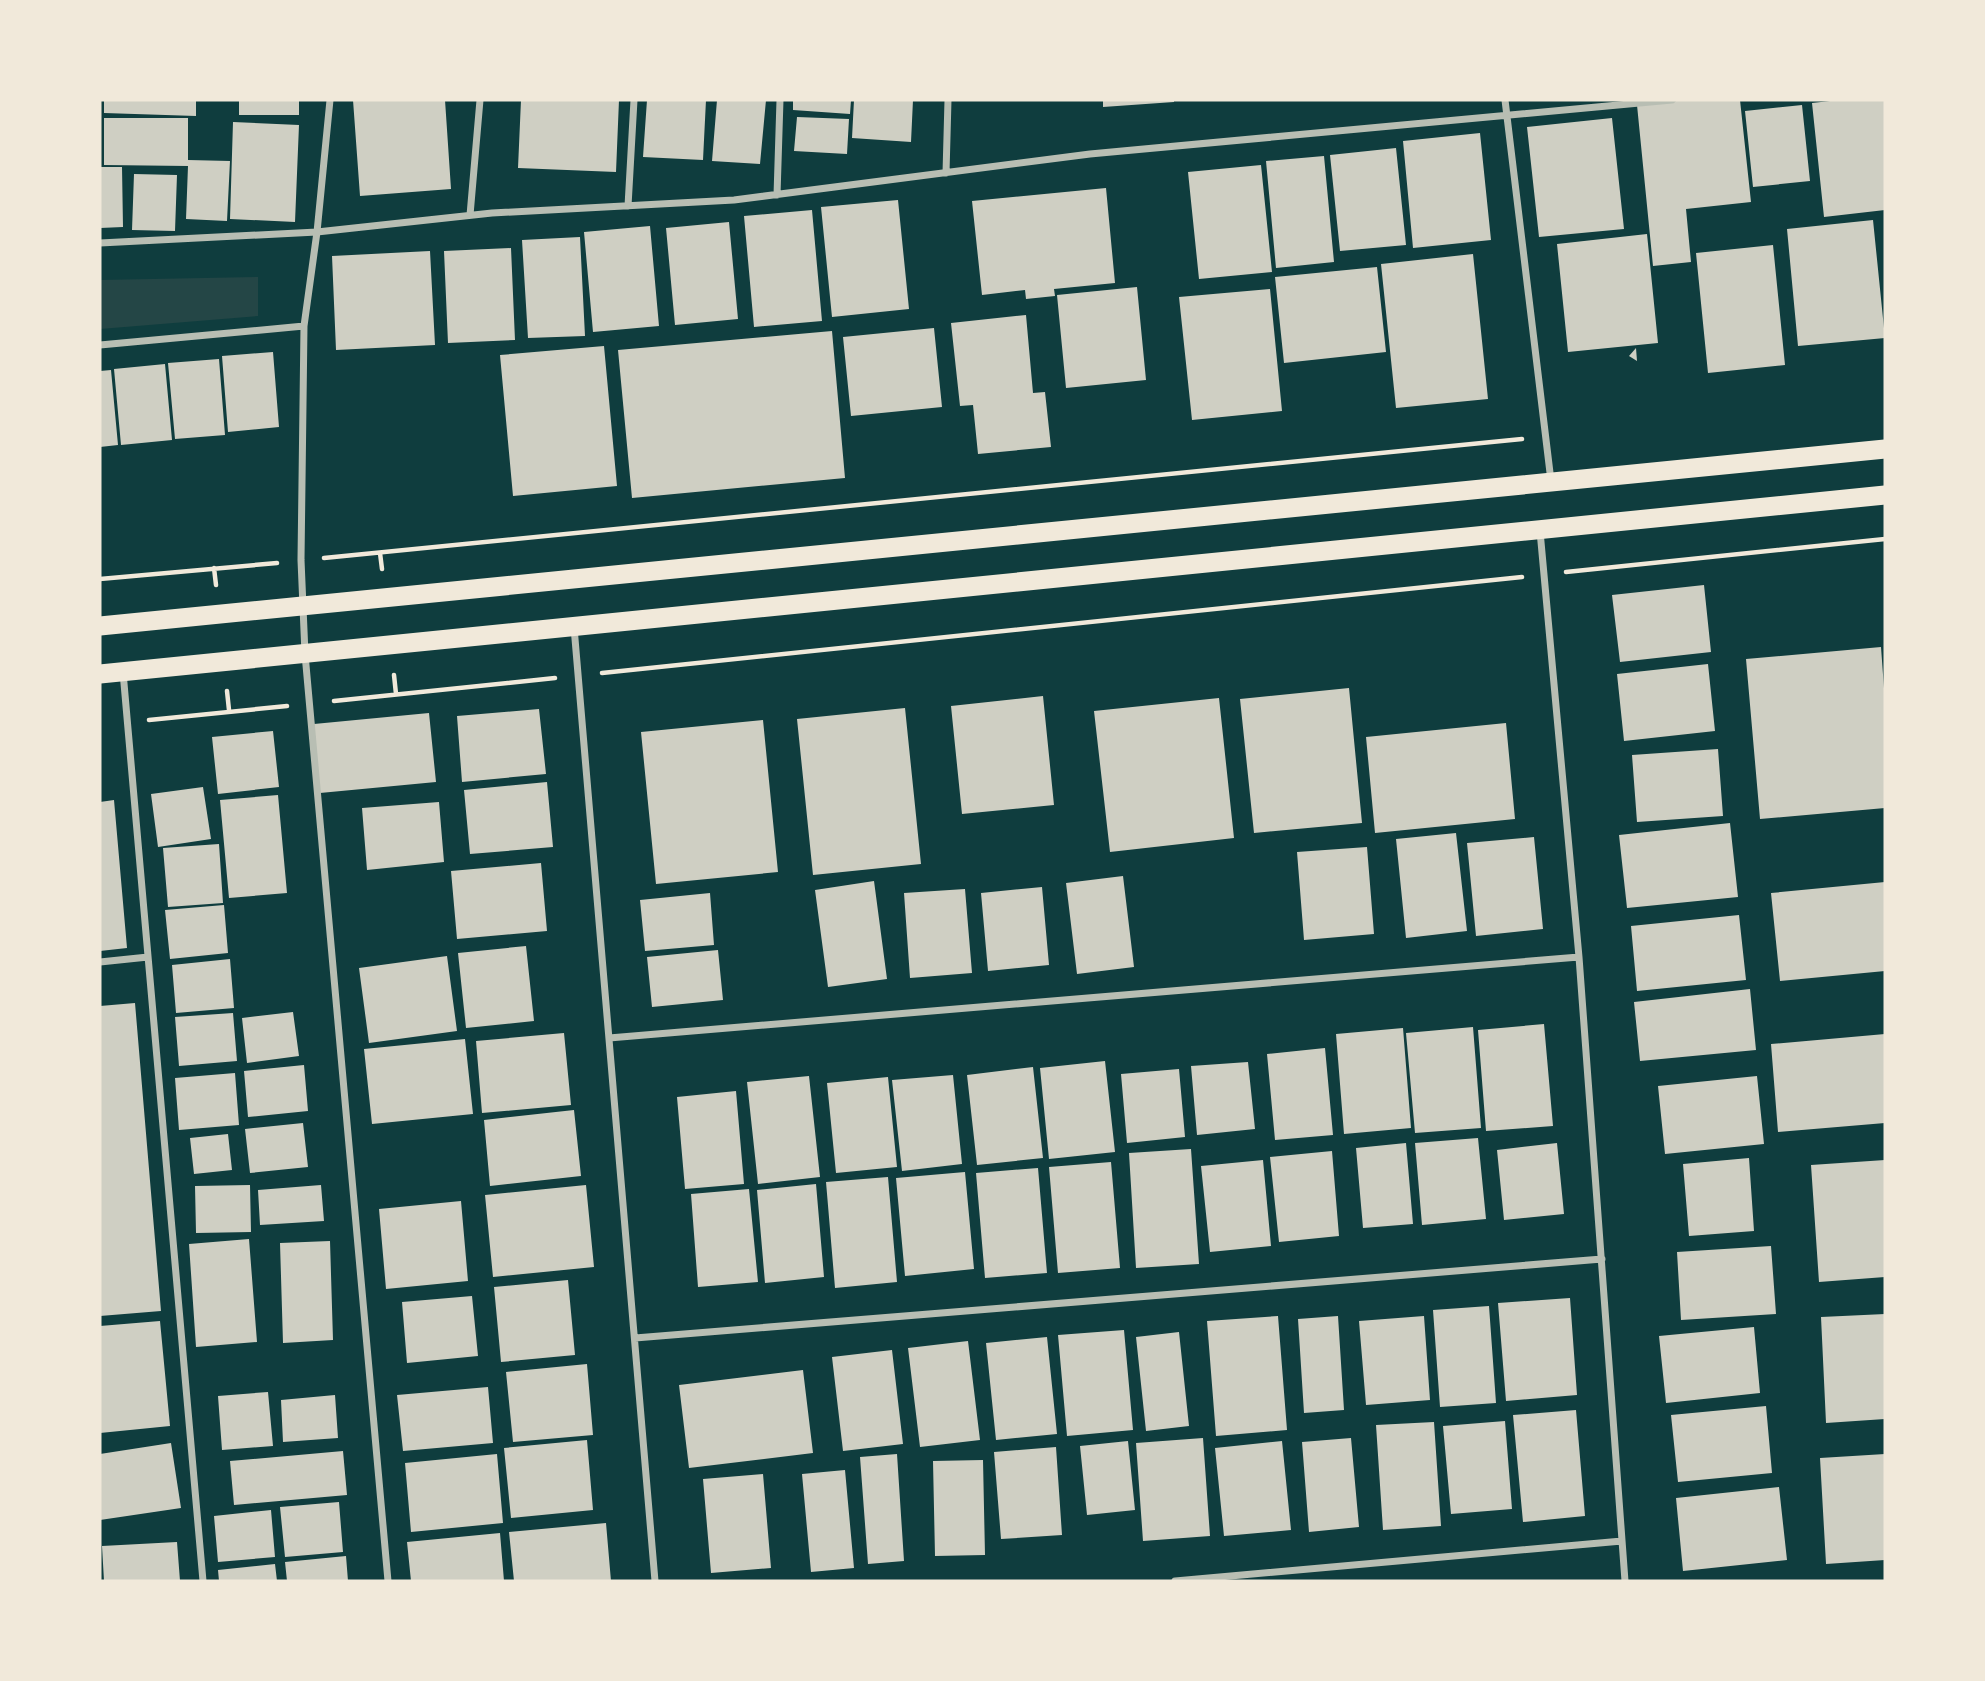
<svg xmlns="http://www.w3.org/2000/svg" width="1985" height="1681" viewBox="0 0 1985 1681" font-family="'Noto Serif',serif">
	<rect width="100%" height="100%" fill="#0f3d3e"/>
	<!-- green -->
	<path fill="#244646" d="M258,277V316L100,329V280Z"/>
	<!-- building -->
	<path fill="#cfcfc3" d="M104,100H196V116L104,113Z
		M239,100H299V115H239Z
		M353,100H445L451,189L360,196Z
		M521,100H619L616,172L518,168Z
		M647,100H706L703,160L643,157Z
		M717,100H766L760,164L712,161Z
		M793,100H851L850,114L793,110Z
		M854,100H913L911,142L852,138Z
		M1103,100H1174V102L1103,107Z
		M1686,100H1740L1751,202L1686,209L1691,262L1653,266L1637,105Z
		M1839,100H1885V210L1824,217L1812,103Z
		M1802,105L1810,181L1753,187L1745,111Z
		M797,117L849,119L847,154L794,151Z
		M104,118H188V160L230,161L227,221L186,219L188,166L104,165Z
		M1612,118L1624,229L1539,237L1527,127Z
		M233,122L299,125L295,222L230,219Z
		M1480,133L1491,240L1413,248L1403,141Z
		M1396,148L1406,245L1340,251L1330,155Z
		M1324,156L1334,262L1276,268L1266,161Z
		M1261,165L1272,272L1199,279L1188,172Z
		M100,167H122L123,227L100,228Z
		M134,174L177,175L175,231L132,230Z
		M1106,188L1115,283L1054,289L1055,296L1026,299L1025,290L982,295L972,201Z
		M898,200L909,309L832,317L821,207Z
		M812,210L822,321L754,327L744,216Z
		M1873,220L1885,338L1798,346L1787,229Z
		M729,222L738,319L675,325L666,228Z
		M650,226L659,326L593,332L584,232Z
		M1647,234L1658,343L1568,352L1557,244Z
		M580,237L585,336L528,338L522,240Z
		M1773,245L1785,365L1708,373L1696,253Z
		M511,248L515,340L448,343L444,251Z
		M430,251L435,345L336,350L332,256Z
		M1473,254L1488,399L1396,408L1381,264Z
		M1377,267L1386,352L1284,363L1275,277Z
		M1137,287L1146,380L1066,388L1057,295Z
		M1270,289L1282,411L1192,420L1179,297Z
		M1026,315L1033,393L1045,392L1051,447L978,454L973,405L960,406L951,323Z
		M934,328L942,407L851,416L843,337Z
		M832,331L845,478L632,498L618,350Z
		M604,346L617,486L513,496L500,355Z
		M1636,348L1637,361L1629,356Z
		M273,352L279,427L228,432L222,356Z
		M219,359L225,435L175,439L168,363Z
		M165,364L172,440L121,445L114,369Z
		M111,370L118,445L100,447V371Z
		M1704,585L1711,652L1620,662L1612,595Z
		M1881,647L1885,702V808L1760,819L1746,659Z
		M1708,664L1715,731L1624,741L1617,674Z
		M1349,688L1362,823L1254,833L1240,699Z
		M1043,696L1054,805L962,814L951,706Z
		M1219,698L1234,838L1110,852L1094,711Z
		M905,708L921,864L813,875L797,719Z
		M539,709L546,774L462,782L457,716Z
		M429,713L436,782L320,793L314,724Z
		M763,720L778,872L656,884L641,732Z
		M1506,723L1515,819L1375,833L1366,737Z
		M273,731L279,787L218,794L212,737Z
		M1718,749L1723,816L1637,822L1632,755Z
		M547,782L553,847L470,854L464,790Z
		M203,787L211,839L158,847L151,794Z
		M278,795L287,893L229,898L220,800Z
		M114,800L127,948L100,951V802Z
		M439,802L444,862L367,870L362,808Z
		M1730,823L1738,897L1627,908L1619,835Z
		M1456,833L1467,931L1406,938L1396,839Z
		M1534,837L1543,929L1476,936L1467,843Z
		M219,844L223,903L168,907L163,848Z
		M1367,847L1374,934L1304,940L1297,852Z
		M541,863L547,931L457,939L451,871Z
		M1123,876L1134,967L1077,974L1066,883Z
		M874,881L887,979L828,987L815,890Z
		M1885,882V971L1780,981L1771,893Z
		M1042,887L1049,965L988,971L981,893Z
		M965,889L972,973L910,978L904,893Z
		M710,893L714,945L645,951L640,900Z
		M224,905L228,953L170,959L165,910Z
		M1739,915L1746,980L1637,991L1631,926Z
		M526,946L534,1021L466,1028L458,953Z
		M718,950L723,1000L652,1007L647,957Z
		M447,956L457,1031L369,1043L359,968Z
		M230,959L234,1008L176,1013L172,965Z
		M1750,989L1756,1050L1640,1061L1634,1002Z
		M135,1003L161,1311L100,1316V1006Z
		M293,1012L299,1056L247,1063L242,1018Z
		M233,1013L237,1061L179,1066L175,1017Z
		M1544,1024L1553,1126L1486,1131L1478,1030Z
		M1473,1027L1481,1128L1415,1133L1406,1033Z
		M1403,1028L1411,1128L1344,1134L1336,1034Z
		M564,1033L571,1105L482,1113L476,1041Z
		M1885,1034V1123L1778,1132L1771,1044Z
		M465,1039L473,1114L372,1124L364,1049Z
		M1325,1048L1333,1135L1275,1140L1267,1054Z
		M1105,1061L1115,1152L1049,1159L1040,1068Z
		M1248,1062L1255,1129L1197,1135L1191,1066Z
		M304,1065L308,1111L248,1117L244,1071Z
		M1033,1067L1043,1158L977,1165L967,1075Z
		M1179,1069L1185,1137L1127,1143L1121,1074Z
		M235,1073L239,1125L179,1130L175,1078Z
		M953,1075L962,1164L902,1171L892,1080Z
		M809,1076L820,1177L758,1184L747,1082Z
		M1757,1076L1764,1144L1665,1154L1658,1086Z
		M888,1077L897,1167L836,1173L827,1083Z
		M736,1091L744,1184L685,1189L677,1097Z
		M574,1110L581,1176L490,1186L484,1120Z
		M303,1123L308,1167L250,1173L245,1129Z
		M228,1134L232,1170L194,1174L190,1138Z
		M1478,1138L1486,1219L1422,1225L1415,1143Z
		M1406,1143L1413,1224L1363,1228L1356,1148Z
		M1557,1143L1564,1214L1504,1220L1497,1150Z
		M1191,1149L1199,1264L1136,1268L1129,1153Z
		M1332,1151L1339,1236L1279,1242L1270,1157Z
		M1749,1158L1754,1231L1689,1236L1683,1164Z
		M1263,1160L1271,1246L1210,1252L1201,1166Z
		M1885,1160V1277L1819,1282L1811,1165Z
		M1111,1162L1120,1268L1058,1273L1049,1167Z
		M1038,1168L1047,1273L985,1278L976,1173Z
		M965,1172L974,1269L905,1276L896,1178Z
		M888,1177L897,1282L835,1288L826,1182Z
		M816,1184L824,1277L765,1283L757,1190Z
		M250,1185L251,1232L196,1233L195,1186Z
		M321,1185L324,1221L260,1225L258,1190Z
		M586,1185L594,1267L493,1277L485,1195Z
		M749,1189L758,1282L698,1287L691,1194Z
		M461,1201L468,1281L386,1289L379,1209Z
		M249,1239L257,1342L196,1347L189,1244Z
		M330,1241L333,1340L283,1343L280,1243Z
		M1771,1246L1776,1314L1681,1320L1677,1252Z
		M568,1280L575,1355L501,1362L494,1287Z
		M472,1296L478,1356L407,1363L402,1302Z
		M1570,1298L1577,1395L1506,1401L1498,1303Z
		M1489,1306L1496,1403L1440,1407L1433,1310Z
		M1885,1314V1419L1826,1423L1821,1317Z
		M1278,1316L1287,1430L1216,1436L1207,1321Z
		M1338,1316L1344,1410L1304,1413L1298,1319Z
		M1424,1316L1430,1400L1366,1405L1359,1321Z
		M160,1321L170,1426L100,1433V1326Z
		M1754,1327L1760,1393L1666,1403L1659,1336Z
		M1124,1330L1133,1430L1067,1436L1058,1335Z
		M1179,1332L1189,1426L1146,1431L1136,1337Z
		M1047,1337L1057,1434L996,1440L986,1343Z
		M968,1341L980,1440L920,1447L908,1348Z
		M892,1350L903,1444L843,1451L832,1357Z
		M587,1364L593,1435L513,1442L506,1372Z
		M803,1370L813,1453L689,1468L679,1385Z
		M488,1387L493,1443L403,1451L397,1395Z
		M268,1392L273,1446L222,1450L218,1396Z
		M335,1395L338,1438L283,1442L281,1400Z
		M1766,1406L1772,1473L1678,1482L1671,1415Z
		M1576,1410L1585,1516L1523,1522L1513,1415Z
		M1505,1421L1512,1509L1451,1514L1443,1426Z
		M1434,1422L1441,1526L1383,1530L1376,1425Z
		M1203,1438L1210,1536L1143,1541L1136,1443Z
		M1351,1438L1359,1527L1309,1532L1302,1442Z
		M587,1440L593,1510L511,1518L504,1448Z
		M1128,1441L1135,1510L1087,1515L1080,1446Z
		M1282,1441L1291,1530L1224,1536L1215,1448Z
		M171,1443L181,1508L100,1520V1454Z
		M1056,1447L1062,1535L1001,1539L994,1452Z
		M343,1451L347,1495L234,1505L230,1461Z
		M497,1454L503,1523L411,1532L405,1463Z
		M897,1454L904,1561L868,1564L860,1457Z
		M1885,1454V1560L1826,1564L1820,1458Z
		M983,1460L985,1555L935,1556L933,1461Z
		M845,1470L854,1568L811,1572L802,1474Z
		M763,1474L771,1568L711,1573L703,1479Z
		M1779,1487L1787,1560L1683,1571L1676,1498Z
		M339,1502L343,1552L285,1557L280,1507Z
		M271,1510L275,1557L218,1562L214,1516Z
		M606,1523L611,1581H514L509,1532Z
		M500,1533L504,1581H411L407,1542Z
		M177,1542L180,1581H104L102,1546Z
		M346,1556L348,1581H287L285,1562Z
		M275,1564L277,1581H219L218,1570Z"/>
	<g fill="none" stroke-linecap="round" stroke-linejoin="round">
		<!-- path -->
		<path stroke="#f1e9da" stroke-width="4.5" d="M380,553L382,569
			M324,558L1522,439
			M214,568L216,585
			M1566,572L1885,539
			M100,579L277,563
			M602,673L1522,577
			M394,675L396,694
			M227,691L229,710
			M334,701L555,678
			M149,720L287,706"/>
		<!-- minor -->
		<path stroke="#b8beb3" stroke-width="7" d="M330,100L317,232L304,326L301,560L305,654L388,1581
			M1505,100L1551,481
			M946,173L948,100
			M777,195L780,100
			M628,206L634,100
			M470,215L480,100
			M100,243L317,232L492,213L734,200L1090,154L1672,100
			M100,345L304,326
			M1540,531L1579,957L1625,1581
			M574,627L655,1581
			M123,672L203,1581
			M100,962L148,957
			M609,1038L1579,957
			M635,1338L1602,1259
			M1175,1581L1622,1541"/>
		<!-- trunk -->
		<path stroke="#f1e9da" stroke-width="19" d="M100,626L1885,449
			M100,674L1885,495"/>
	</g>
	<!-- border -->
	<rect width="1985" height="1681" fill="none" stroke="#f1e9da" stroke-width="203"/>
</svg>
